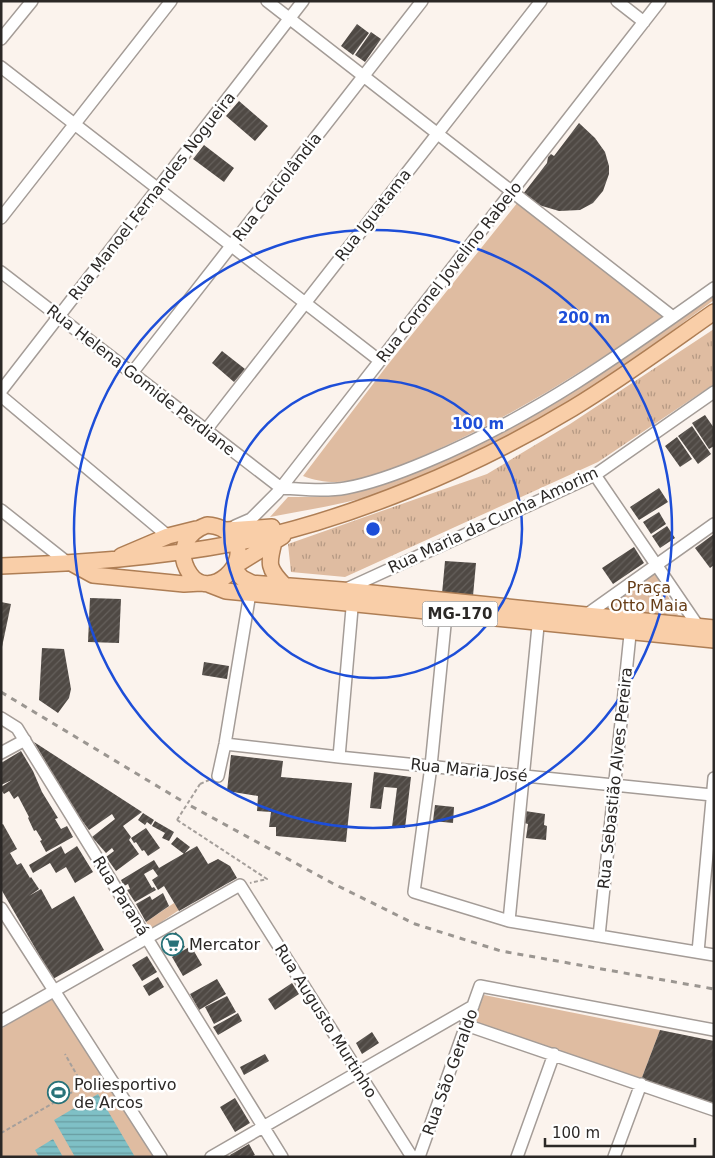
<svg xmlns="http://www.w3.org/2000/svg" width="715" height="1158" viewBox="0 0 715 1158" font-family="'DejaVu Sans',sans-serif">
	<defs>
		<pattern id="park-tufts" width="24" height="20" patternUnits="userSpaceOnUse" patternTransform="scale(1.25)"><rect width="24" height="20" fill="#dfbca1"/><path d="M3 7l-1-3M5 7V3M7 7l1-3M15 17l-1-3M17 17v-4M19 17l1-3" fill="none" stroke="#b59983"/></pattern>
		<pattern id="water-rules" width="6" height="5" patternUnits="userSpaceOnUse" patternTransform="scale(1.25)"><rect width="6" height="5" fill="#7fc0c6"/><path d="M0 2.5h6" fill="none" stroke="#689ca1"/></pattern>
		<pattern id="building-hatch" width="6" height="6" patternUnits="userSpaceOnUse" patternTransform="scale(1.25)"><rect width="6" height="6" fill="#4f4944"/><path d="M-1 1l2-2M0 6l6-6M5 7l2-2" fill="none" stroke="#65605c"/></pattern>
	</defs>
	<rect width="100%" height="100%" fill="#fbf3ed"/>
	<!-- green -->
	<path fill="#dfbca1" d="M518,202L666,316C588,368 509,419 423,456C396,468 366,482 336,482C324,482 314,480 303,476L386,367Z
		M714,294V300C666,335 618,372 568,403C508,439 444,472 377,494C342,505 305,510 270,517L288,497H328L373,486L475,446L563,398Z
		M174,903L179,910L151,929L146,922Z
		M484,995L660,1030L641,1080L472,1024Z
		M54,996L153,1157H1V1029Z"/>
	<!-- park -->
	<path fill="url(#park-tufts)" d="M714,329V384L598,462L345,577L291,572L288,544L487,474L570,424Z
		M655,572L678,615L601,610Z"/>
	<!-- water -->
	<path fill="url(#water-rules)" d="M98,1094L135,1157H75L54,1120Z
		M53,1139L63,1157H39L35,1150Z"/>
	<!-- building -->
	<path fill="url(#building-hatch)" d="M357,24L369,33L353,55L341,46Z
		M371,32L381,39L365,62L355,55Z
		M239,101L268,126L255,141L226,116Z
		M579,123L595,138L605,152L609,166V174L603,191L593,203L580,210L559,211L532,203L523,194L547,163L548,157L551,154L554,156Z
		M204,145L234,168L224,182L193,159Z
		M222,351L245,369L234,382L212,363Z
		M705,415L714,428V446L709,449L692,423Z
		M692,426L711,454L698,464L678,436Z
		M677,437L692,459L680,467L665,446Z
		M659,488L668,502L639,520L630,507Z
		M659,512L666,524L651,534L643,522Z
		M667,526L675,538L660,548L652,536Z
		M714,534V565L710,568L695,548Z
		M634,547L644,563L613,584L602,568Z
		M445,561L476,563L473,596L442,594Z
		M90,598L121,599L119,643L88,642Z
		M1,602L11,604L2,647H1Z
		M42,648L64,649L71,689L69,698L58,713L39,700Z
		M204,662L229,666L227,679L202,675Z
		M34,742L142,812L123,826L131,837L129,840L139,854L116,871L106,857L114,851L112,848L106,853L92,837L115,819L112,814L89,830L72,807Z
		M21,751L33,771L42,792L58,818L55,819L61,829L67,826L73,837L46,852L40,841L42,840L36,830L34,831L28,818L29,817L18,796L14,799L9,791L4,794L1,790V787L12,780L1,785V763Z
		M231,755L283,761L281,777L352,783L346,842L276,836V827H269L271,812L257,811L258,796L227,791Z
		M374,772L411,777L405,828L392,827L397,788L384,787L381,809L370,808Z
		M435,805L454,807L453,823L433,821Z
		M525,811L545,814L544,825L547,826L546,840L526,838L528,824L524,823Z
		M143,813L154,820L151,825L147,822L145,825L138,820Z
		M155,821L174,832L169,841L162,838L165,833L152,826Z
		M3,824L17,849L10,853L17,865L21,863L30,878L31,877L39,889L29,896L41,889L52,909L74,896L104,950L53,979L1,889V825Z
		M146,828L160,848L148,856L144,850L142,851L136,842L134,843L131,838Z
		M177,837L190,847L184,854L171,844Z
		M61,846L65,854L77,846L93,872L75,883L66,867L56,873L50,863L33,873L29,865Z
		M197,846L208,864L218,859L230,866L237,878L179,911L164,886L158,890L152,880L158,876L153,869L144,874L152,888L154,887L156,890L135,902L127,890L130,889L128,884L124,886L121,880L154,860L159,868Z
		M163,893L169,906L146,922L136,904L150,896L152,900Z
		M176,932L185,947L171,955L162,941Z
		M191,946L202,965L183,976L172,957Z
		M147,956L157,972L142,981L132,965Z
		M158,977L164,987L149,996L143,986Z
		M217,979L226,994L199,1010L190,994Z
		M292,983L299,994L275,1010L268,999Z
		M227,996L236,1012L214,1024L205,1007Z
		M238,1013L242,1021L218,1035L213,1027Z
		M660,1030L714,1041V1107L641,1080Z
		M372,1032L379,1043L362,1054L356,1043Z
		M265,1054L269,1061L244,1075L240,1067Z
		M235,1098L250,1123L235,1132L220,1107Z
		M249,1144L255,1155L251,1157H231L230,1155Z"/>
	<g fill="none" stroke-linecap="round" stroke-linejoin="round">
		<defs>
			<path id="minor" d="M267,1L673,317
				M617,1L644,22
				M1,39L32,1
				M1,67L380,361
				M1,218L171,1
				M1,272L281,488C302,489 325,492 346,488C374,483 402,472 428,461C532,418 623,353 714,288
				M132,373L422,1
				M1,391L303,1
				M1,396L168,536
				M206,430L541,1
				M595,475L698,626
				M1,510L68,563
				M235,526L251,519L277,493L660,1
				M344,590L595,475L714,392
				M447,605L431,766L414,892L509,921L714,955
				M586,615L714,524
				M1,718L17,728L282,1157
				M225,744L339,757L712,795
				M1,753L25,740
				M339,757L353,597
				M218,776L225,744L251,587
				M1,908L161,1157
				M509,921L539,616
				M599,936L631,625
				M698,952L714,778
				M1,1021L240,885L412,1157
				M466,1025L714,1110
				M211,1157L473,1006
				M419,1157L480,986L714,1030
				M517,1157L554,1054
				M614,1157L641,1084"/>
			<path id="major" d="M207,525C219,526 225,529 233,538C253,563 209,602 190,574C176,553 185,533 207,525Z
				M227,530L272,527
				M274,542C268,565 268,568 284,585
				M121,556L168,536L196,529
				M73,564L93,575L184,584L201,583
				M236,565L283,536
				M1,566C81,563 157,558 236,543C349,520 474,468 573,408C621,379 667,345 714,312
				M234,569L242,578L252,583L342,590L714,628
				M208,584L226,591L714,640"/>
		</defs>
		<!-- minor casing -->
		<use href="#minor" stroke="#a49c97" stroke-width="14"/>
		<!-- major casing -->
		<use href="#major" stroke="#ae7e55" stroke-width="18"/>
		<!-- path -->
		<path stroke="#a59f9b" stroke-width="2" stroke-dasharray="4 2.5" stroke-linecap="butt" d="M200,784L209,780
			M177,820L267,879L250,883
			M1,1133L83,1086L65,1054"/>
		<!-- minor -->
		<use href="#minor" stroke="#fff" stroke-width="11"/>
		<!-- major -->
		<use href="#major" stroke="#f9cea8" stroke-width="15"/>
		<!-- rail -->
		<path stroke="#9b9691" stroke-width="3" stroke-dasharray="6 6" stroke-linecap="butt" d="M1,692L182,801
			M191,806L332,883L415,924L501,951L714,989"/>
		<!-- path-bridge -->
		<path stroke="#a59f9b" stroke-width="2" stroke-dasharray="4 2.5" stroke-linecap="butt" d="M177,820L200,784"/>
	</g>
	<!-- distance rings -->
	<g fill="none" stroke="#1d4ed8" stroke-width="2.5">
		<circle cx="373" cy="529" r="149"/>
		<circle cx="373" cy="529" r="299"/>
	</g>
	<!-- icons -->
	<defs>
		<symbol id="supermarket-ring" viewBox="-11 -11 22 22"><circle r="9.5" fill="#fff" stroke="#287279" stroke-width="1.5"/><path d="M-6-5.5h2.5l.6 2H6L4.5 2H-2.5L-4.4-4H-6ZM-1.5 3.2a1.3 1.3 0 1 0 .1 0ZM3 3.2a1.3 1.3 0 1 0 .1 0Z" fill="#287279"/></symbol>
		<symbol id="stadium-ring" viewBox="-11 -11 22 22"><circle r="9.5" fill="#fff" stroke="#287279" stroke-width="1.5"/><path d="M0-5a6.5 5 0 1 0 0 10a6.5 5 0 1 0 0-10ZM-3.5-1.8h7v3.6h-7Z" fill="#287279"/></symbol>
	</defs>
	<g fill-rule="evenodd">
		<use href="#supermarket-ring" x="160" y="932" width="25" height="25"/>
		<use href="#stadium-ring" x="46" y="1080" width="25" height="25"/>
	</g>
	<g text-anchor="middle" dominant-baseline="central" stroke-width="5" stroke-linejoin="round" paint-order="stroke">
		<!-- shield labels -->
		<rect fill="#fff" stroke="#6b6867" stroke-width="1" x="422.5" y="601.5" width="75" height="25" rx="4"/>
		<g font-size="15" font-weight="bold" fill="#2b2826">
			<text x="460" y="614">MG-170</text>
		</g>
		<!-- street labels -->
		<g font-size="16" fill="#2b2826" stroke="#fff">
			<text transform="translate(277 187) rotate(-52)">Rua Calciolândia</text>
			<text transform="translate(152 196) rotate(-52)">Rua Manoel Fernandes Nogueira</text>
			<text transform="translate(373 215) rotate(-52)">Rua Iguatama</text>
			<text transform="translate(449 272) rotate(-52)">Rua Coronel Jovelino Rabelo</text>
			<text transform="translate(141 380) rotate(38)">Rua Helena Gomide Perdiane</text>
			<text transform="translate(493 520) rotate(-25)">Rua Maria da Cunha Amorim</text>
			<text transform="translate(469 770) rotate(6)">Rua Maria José</text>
			<text transform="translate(615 778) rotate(-84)">Rua Sebastião Alves Pereira</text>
			<text transform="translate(121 896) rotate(58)">Rua Paraná</text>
			<text transform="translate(326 1021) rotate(58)">Rua Augusto Murtinho</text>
			<text transform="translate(450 1072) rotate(-70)">Rua São Geraldo</text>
		</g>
		<!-- park labels -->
		<g font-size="16" fill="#673e18" stroke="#fff">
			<text x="649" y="587">Praça<tspan x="649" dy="18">Otto Maia</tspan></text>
		</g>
		<!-- poi labels -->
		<g font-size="16" fill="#2b2826" stroke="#fff" text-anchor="start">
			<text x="189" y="944">Mercator</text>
			<text x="74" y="1084">Poliesportivo<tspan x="74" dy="18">de Arcos</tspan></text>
		</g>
	</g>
	<circle cx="373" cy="529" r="8" fill="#1d4ed8" stroke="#fff" stroke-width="2.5"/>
	<g font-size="15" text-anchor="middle" font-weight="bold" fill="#1d4ed8" stroke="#fff" stroke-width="5" stroke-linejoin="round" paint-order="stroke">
		<text x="584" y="323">200 m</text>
		<text x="478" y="429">100 m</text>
	</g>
	<!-- border -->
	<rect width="715" height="1158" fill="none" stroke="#2b2826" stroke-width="5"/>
	<!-- scale -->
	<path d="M545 1138v8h150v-8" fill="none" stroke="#2b2826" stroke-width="2.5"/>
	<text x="552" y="1138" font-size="15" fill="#2b2826" stroke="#ffffff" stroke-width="4" paint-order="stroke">100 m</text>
</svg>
